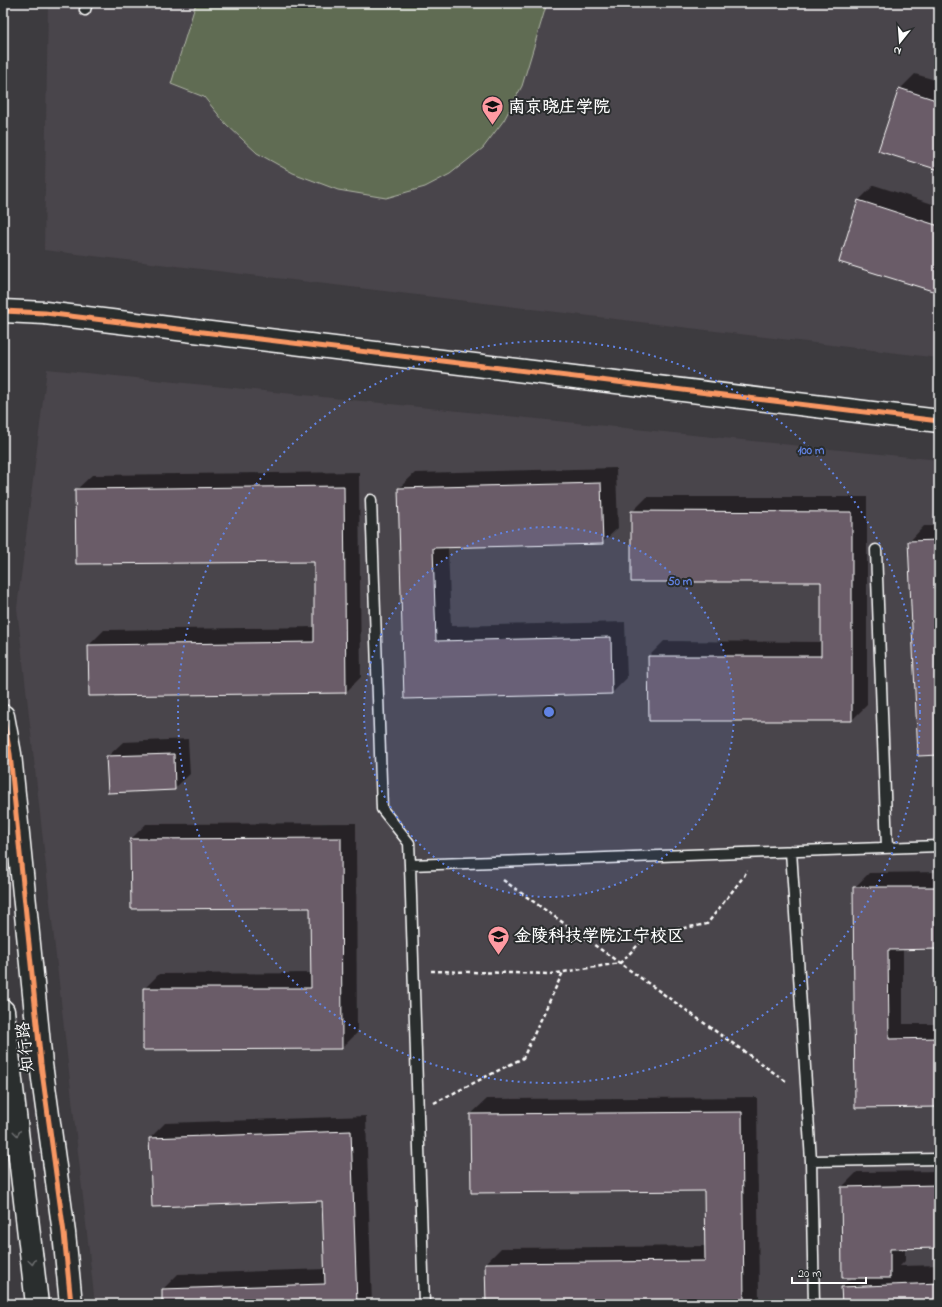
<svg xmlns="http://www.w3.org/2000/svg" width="942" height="1307" viewBox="0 0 942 1307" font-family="'Indie Flower','LXGW WenKai TC',sans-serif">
	<rect width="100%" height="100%" fill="#3d3b3f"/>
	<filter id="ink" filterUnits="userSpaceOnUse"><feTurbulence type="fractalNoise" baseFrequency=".025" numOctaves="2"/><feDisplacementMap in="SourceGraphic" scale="8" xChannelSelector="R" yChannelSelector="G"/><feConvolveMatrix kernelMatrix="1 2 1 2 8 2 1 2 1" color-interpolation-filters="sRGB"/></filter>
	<g filter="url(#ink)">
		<!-- built -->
		<path fill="#4a454b" d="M48,3H939V358L44,250Z
			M47,369L939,460V1304H95L17,608Z"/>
		<!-- green -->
		<path fill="#616c52" stroke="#b0b6a8" d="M196,3H547L522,86L504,120L483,148L450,174L425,187L386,198L338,190L293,173L257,153L226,124L204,97L171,84Z"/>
		<!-- shadow -->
		<path fill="#0007" d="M915,74L939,81V169L900,89Z
			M874,185L939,206V292L840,261L859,200Z
			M616,468L618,528L602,543L448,547L451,626L625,622L627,678L612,693L405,698L399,488L415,473Z
			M359,472L361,677L346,692L90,695L89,645L104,630L315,627V561L76,490L92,475Z
			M647,497H867V705L852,720L649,656L664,641L822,642V581L632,512Z
			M924,526H939V754L909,542Z
			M188,739L190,774L174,789L107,757L123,742Z
			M356,823L357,1033L342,1048L144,989L159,974L312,973L311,907L131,839L146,824Z
			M939,872V948L903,949V1024H939V1106L856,1107L854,888L869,873Z
			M757,1097L759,1298L753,1304H487L486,1263L501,1248L706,1246L705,1190L471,1114L487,1099Z
			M366,1116L372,1304H163V1289L178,1274L326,1269L323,1200L150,1138L165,1123Z
			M939,1171V1247L905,1248V1261L900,1266L939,1265V1304H843L842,1287L852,1277L842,1187L857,1172Z"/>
		<!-- building -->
		<path fill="#6a5c68" stroke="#fff" d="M899,88L939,101V170L878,151Z
			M858,200L939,226V293L839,262Z
			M601,483L603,544L433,548L436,641L611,637L612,694L404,699L398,488Z
			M344,486L346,693L89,696L88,645L314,642V562L76,564L75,489Z
			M631,511L852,512V721H649L648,656H821V582H631Z
			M939,540V755L918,756L908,541Z
			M174,754L175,790L108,793L106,756Z
			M341,838L342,1049L143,1050V988H311L310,908L131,909L130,839Z
			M853,887H939V949L888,950L889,1039L939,1038V1107L855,1108Z
			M742,1112L744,1304H486L485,1263L705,1261L704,1191L471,1193L470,1114Z
			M351,1131L357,1304H162V1289L325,1284L322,1201L152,1207L149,1138Z
			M939,1185V1248L890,1249V1278H842L841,1187Z
			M939,1283V1304H842L841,1287Z"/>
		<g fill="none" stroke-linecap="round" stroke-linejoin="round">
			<defs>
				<path id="service" d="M85,10L87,3
					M371,500L382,809L409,843L410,865
					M876,550L887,848
					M791,851L811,1161L814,1304
					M811,1161L939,1159
					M424,1304L410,865L939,846"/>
				<path id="tertiary" d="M3,311L45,313L939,421
					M3,716L10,754L41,1064L64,1233L71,1304
					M3,1011L37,1304"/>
			</defs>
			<!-- service casing -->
			<use href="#service" stroke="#fff" stroke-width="13"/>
			<!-- tertiary casing -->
			<use href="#tertiary" stroke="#fff" stroke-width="25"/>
			<!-- path -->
			<path stroke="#fff" stroke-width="2.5" stroke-dasharray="4 3" stroke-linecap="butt" d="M503,880L787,1082
				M431,971L551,974L620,963L649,934L707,924L744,876L747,870
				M434,1103L523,1058L563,972"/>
			<!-- service -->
			<use href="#service" stroke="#2a2d2e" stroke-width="10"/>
			<!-- tertiary -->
			<use href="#tertiary" stroke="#2a2d2e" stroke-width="22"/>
			<defs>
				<path id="cycleway" d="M3,311L45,313L939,421
					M3,716L10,754L41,1064L64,1233L71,1304"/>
			</defs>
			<!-- cycleway casing -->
			<use href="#cycleway" stroke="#2a2d2e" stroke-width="8"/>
			<!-- cycleway -->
			<use href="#cycleway" stroke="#f99763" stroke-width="5"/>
		</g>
		<!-- one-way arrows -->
		<defs><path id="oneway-chevron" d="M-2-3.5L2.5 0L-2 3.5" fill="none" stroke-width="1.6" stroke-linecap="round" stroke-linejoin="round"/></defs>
		<g stroke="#6a6c6d">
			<use href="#oneway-chevron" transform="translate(17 1133) rotate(83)"/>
			<use href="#oneway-chevron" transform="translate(32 1262) rotate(83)"/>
		</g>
	</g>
	<!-- distance rings -->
	<circle cx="549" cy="712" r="185" fill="#6183e4" fill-opacity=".12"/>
	<g fill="none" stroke="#6183e4" stroke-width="2" stroke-dasharray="2 4">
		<circle cx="549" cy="712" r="185"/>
		<circle cx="549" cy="712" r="371"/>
	</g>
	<!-- icons -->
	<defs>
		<symbol id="university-pin" viewBox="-11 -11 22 30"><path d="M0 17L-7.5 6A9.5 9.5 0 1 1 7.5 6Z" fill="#ff9aa2" stroke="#2a2d2e"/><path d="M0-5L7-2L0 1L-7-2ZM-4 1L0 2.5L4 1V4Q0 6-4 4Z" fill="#111"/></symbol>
	</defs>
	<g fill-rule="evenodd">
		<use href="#university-pin" x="480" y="94" width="25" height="34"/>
		<use href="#university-pin" x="486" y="924" width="25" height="34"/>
	</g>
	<g text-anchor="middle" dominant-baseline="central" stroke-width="4" stroke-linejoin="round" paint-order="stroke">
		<!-- poi labels -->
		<g font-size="17" font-weight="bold" fill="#fff" stroke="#2a2d2e" text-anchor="start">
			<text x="508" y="107">南京晓庄学院</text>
			<text x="514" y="936">金陵科技学院江宁校区</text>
		</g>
		<!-- street labels -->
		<g font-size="17" fill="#fff" stroke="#2a2d2e">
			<text transform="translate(26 1047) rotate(-96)">知行路</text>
		</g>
	</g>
	<circle cx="549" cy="712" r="6" fill="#6183e4" stroke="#2a2d2e" stroke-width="2"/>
	<g font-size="12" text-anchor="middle" font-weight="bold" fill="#6183e4" stroke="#2a2d2e" stroke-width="4" stroke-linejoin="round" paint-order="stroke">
		<text x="811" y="454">100 m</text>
		<text x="680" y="585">50 m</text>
	</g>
	<!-- margin -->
	<rect width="942" height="1307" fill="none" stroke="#2a2d2e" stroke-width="16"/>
	<rect x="8" y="8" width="926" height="1291" fill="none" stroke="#fff" stroke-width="1.5" filter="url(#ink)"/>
	<!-- north arrow -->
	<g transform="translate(900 42) rotate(197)" stroke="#2a2d2e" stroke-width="3" paint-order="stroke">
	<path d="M0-3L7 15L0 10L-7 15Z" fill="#ffffff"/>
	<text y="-6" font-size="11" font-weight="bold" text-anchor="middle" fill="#ffffff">N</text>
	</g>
	<!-- scale -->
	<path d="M792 1277v6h74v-6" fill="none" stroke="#ffffff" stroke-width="2"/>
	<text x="798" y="1277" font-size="12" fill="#ffffff" stroke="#2a2d2e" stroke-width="3" paint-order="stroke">20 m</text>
</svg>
